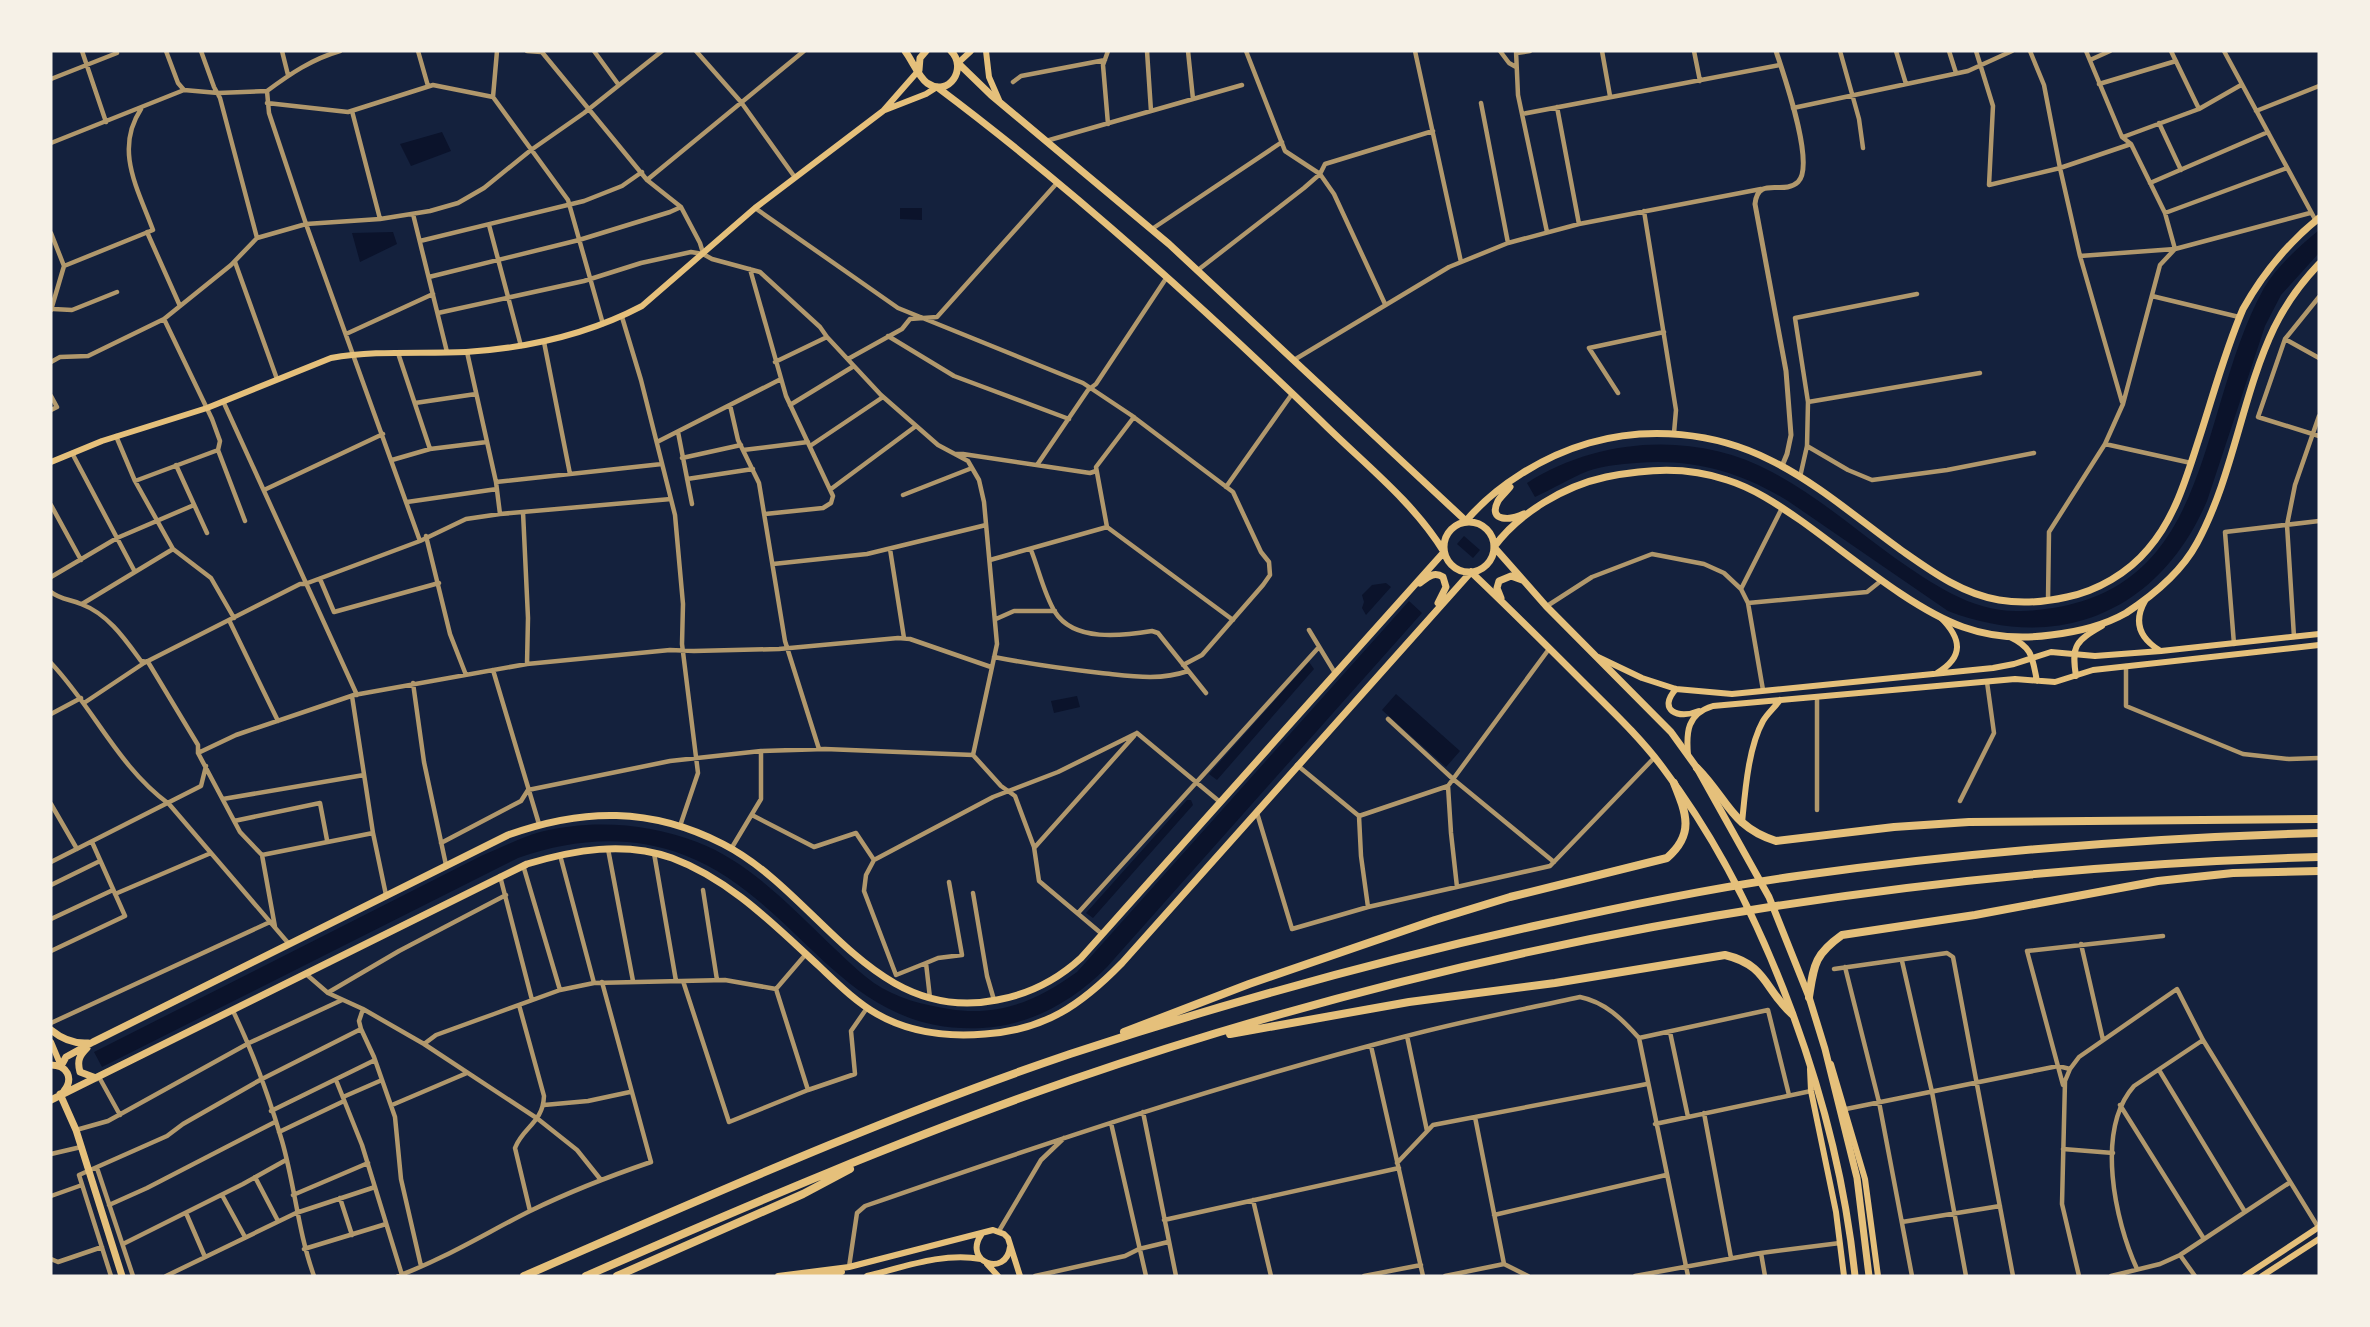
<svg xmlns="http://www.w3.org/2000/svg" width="2370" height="1327" viewBox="0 0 2370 1327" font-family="Ubuntu,sans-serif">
	<rect width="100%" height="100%" fill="#14213d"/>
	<!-- water -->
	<path fill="#0b132b" d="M442,132L451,151L411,166L400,144Z
		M900,208H922V220L900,219Z
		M2319,230V253L2281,295L2265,326L2207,501C2160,611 2060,654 1948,611L1788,501C1741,472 1692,458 1636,463C1620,464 1603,466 1588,471C1570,478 1553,489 1535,497L1527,483C1599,437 1696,431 1772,472C1816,495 1855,529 1895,558C1933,584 1973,613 2021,611C2217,604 2193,417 2264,288C2277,266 2300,246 2319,230Z
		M393,232L397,244L360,262L352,233Z
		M1464,536L1480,550L1473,558L1457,544Z
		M1386,583L1391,587L1366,615L1362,608L1364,602L1362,595L1372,585Z
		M1409,601L1422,613L1107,967C1073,1001 1032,1025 982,1028C841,1036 801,900 684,855C629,834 572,839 518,858L102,1067L94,1052L481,856C500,848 520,838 540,832C591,819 648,823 697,842C750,862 793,909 834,948C847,960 860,973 874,983C896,998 923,1005 949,1009C999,1017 1037,1001 1077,972Z
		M1309,662L1314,669L1217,780L1209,774Z
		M1396,694L1460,751L1446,767L1382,710Z
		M1077,696L1080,707L1054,713L1051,701Z
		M1187,800H1191L1193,805L1093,918L1086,913Z"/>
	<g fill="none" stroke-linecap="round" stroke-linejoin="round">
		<!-- minor -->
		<path stroke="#b1986c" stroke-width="4.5" d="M82,51L106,122
			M166,51L178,83L184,90
			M201,51L214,87L220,98L257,238
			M282,51L288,75
			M418,51L428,86
			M527,51L541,52
			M541,51L647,180L681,207L700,243L703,253
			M594,51L618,84
			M696,51L741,102L794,176
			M1108,51L1103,65L1108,124
			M1147,51L1151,111
			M1188,51L1193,99
			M1246,51L1285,151L1320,174L1334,194L1385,304
			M1415,51L1461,262
			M1500,51L1509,63L1516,67
			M1516,51L1518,95L1547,232
			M1602,51L1610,96
			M1694,51L1700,81
			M1840,51L1859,119L1863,148
			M1896,51L1906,84
			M1949,51L1956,73
			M1976,51L1993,106L1989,185L2060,168L2080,256L2122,402
			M2030,51L2044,85L2060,168L2131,144
			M2171,51L2199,109
			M2224,51L2316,221
			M1517,53L1530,51
			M2090,60L2110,51
			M51,79L117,53L116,51
			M1013,82L1021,76L1105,60
			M2099,84L2176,61
			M267,91L269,113L306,224L420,541
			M267,91C290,74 312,59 340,51
			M493,97L568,200L603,324
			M493,97L497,51
			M267,103L348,112L433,85L493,97
			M1481,103L1508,243
			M1557,107L1579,224
			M1793,108L1968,71L2012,51
			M352,111L380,219
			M2256,111L2319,86
			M1522,114L1780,65
			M2159,123L2181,170
			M2123,137L2199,109L2241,85
			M1046,141L1242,85
			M51,143L184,90L218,93L267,91
			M647,180L804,51
			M2150,183L2268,132
			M755,208L898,308L1083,383L1131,415L1233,492L1261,552L1269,562L1270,575L1263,585L1202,655L1183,665
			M1644,211L1676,410L1674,433
			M2165,213L2287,168
			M413,214L447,352
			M489,225L521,346
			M1152,229L1282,142
			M147,232L180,306
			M51,233L64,266L51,310
			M420,241L584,201L622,186L642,172
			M2080,256L2175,249L2310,213
			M235,262L277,379
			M64,266L153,230C138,189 114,150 141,109
			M750,269L786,396L833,496L831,503L823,508L765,514
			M1198,270L1304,188L1320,174L1325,164L1433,131
			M429,277L579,240L670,212L681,207
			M2152,296L2239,317
			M2319,297L2285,339L2258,417L2319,436
			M53,309L72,310L117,292
			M438,313L584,281L641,263L691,252L703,254L712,259L760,272L820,327L827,337L881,395L938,445L968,461L979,480L984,502L997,644L973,755L1001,786L1015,796L1034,847L1039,881L1102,934
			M622,317L641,380L675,515L683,604L682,644L698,773L680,826
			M346,334L433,294
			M888,336L954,376L1069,419
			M2285,339L2319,358
			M544,342L570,474
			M467,352L496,482L500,514
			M398,353L430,449
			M848,359L902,329L910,319L937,317L1057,183
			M1294,360L1449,267L1508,243L1579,224L1761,189
			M51,362L60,357L88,356L164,319L231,265L257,238L306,224L380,219L430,211L458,203L484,188L531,150L584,113L662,51
			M775,362L827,337
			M1618,393L1589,348L1664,332
			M51,396L57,407L51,410
			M223,401L357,695
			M1808,402L1980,373
			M415,403L476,394
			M730,405L738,440L759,483L785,641L819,749
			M790,405L854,366
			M1134,417L1096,467L1107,527L1233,620
			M678,432L692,504
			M116,436L135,481L173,549L211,578L234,618
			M657,442L781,379
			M2105,444L2191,463
			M810,446L883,397
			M1807,446L1848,470L1872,480L1947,470L2034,453
			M218,450L245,521
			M743,450L808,442
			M72,453L135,572
			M955,454H963L1090,473L1096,471
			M682,458L741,445
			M392,460L430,449L487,442
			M176,465L207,533
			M1037,465L1088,390L1096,384L1167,277
			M1800,477L1807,446L1808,402L1795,318L1917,294
			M687,479L753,469
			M135,481L218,450L220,441L212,419L164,319
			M496,482L662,464
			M1226,487L1292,394
			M831,489L916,426
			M264,490L383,434
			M903,495L972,468
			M407,502L497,489
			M51,505L81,560
			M523,512L528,618L527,664
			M426,536L450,634L466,675
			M890,549L904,638
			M1031,550C1039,570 1044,594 1055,612C1074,642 1122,636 1152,631L1158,633L1206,693
			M990,560L1107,527
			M773,564L867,554L986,525
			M51,577L117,538L194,505
			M320,579L334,612L439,583
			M1741,589L1782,508
			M51,592C61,600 70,599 81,604C108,614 125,639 141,661L148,662L198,745V753L240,832L262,855L275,927
			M2048,600L2049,532L2105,444L2123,404L2160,265L2175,249L2165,213L2131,144L2122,137L2086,51
			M1748,603L1867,592L1882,580
			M82,604L173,549
			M1547,606L1592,577L1652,554L1704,564L1724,573L1741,589L1748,603L1763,690
			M996,619L1014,611H1055
			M229,620L278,721
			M1309,630L1335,673
			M2294,637L2287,525L2295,485L2319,416
			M2234,644L2225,532L2319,521
			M994,657C1030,664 1065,669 1101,673C1131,676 1159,681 1188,671
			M51,663C93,707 118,767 169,804L289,944
			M2126,666V706L2243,754L2289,759L2319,758
			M493,670L539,824
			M413,683L424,762L446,865
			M352,696L373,833L386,895
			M1817,697V810
			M84,703L144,663L300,584H305L420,541L466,519L500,514L671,499
			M51,714L81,698
			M1388,719L1453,779L1554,862
			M1137,733L1220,802
			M198,753L236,735L354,695L527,664L670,650L694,651L779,649L898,638L910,639L991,667
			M1297,765L1359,816L1448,786
			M223,799L364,775
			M1960,801L1994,733L1987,682
			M51,804L77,849
			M1257,813L1292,929L1368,907L1550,866L1654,758
			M752,815L814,847L856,833L874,860L866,875L864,891L896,975L926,963L930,998
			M1359,816L1361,856L1368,907
			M234,821L320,803L327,840
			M441,843L521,801L528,790L670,761L761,751L825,749L973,755
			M1035,847L1134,736
			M608,849L633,981
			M731,849L761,799V751
			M654,853L676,981
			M262,855L373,833
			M560,855L594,983
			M874,860L993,797L1058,772L1137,733
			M51,862L201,786L206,766
			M523,865L560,990
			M500,876L532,1000
			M51,885L100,861
			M1457,887L1451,833L1448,786L1549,649
			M703,890L717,980
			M973,893L987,976L994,1000
			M115,894L211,853
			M1078,913L1319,647
			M51,919L113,890
			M2081,944L2103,1040
			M51,951L125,916L92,842
			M1902,961L1932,1092L1966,1276
			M926,963L938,958L962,955L949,882
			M1845,967L1879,1102L1912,1276
			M1834,969L1947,953L1953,957L2013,1276
			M306,974L328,993L363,1009L424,1044L538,1119L577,1150L601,1180
			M683,981L729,1122L808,1090L776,989
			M329,992L399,951L506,895
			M519,1005L544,1096C543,1123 523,1127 515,1148L530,1211
			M363,1009L359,1021L361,1029L374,1057L395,1117L401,1179L421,1266
			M233,1011C253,1052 269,1097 282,1141C295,1186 298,1232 314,1276
			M51,1023L270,922
			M1670,1032L1688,1117
			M1407,1036L1427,1131
			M1639,1038L1768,1010L1789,1095
			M424,1044L436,1035L494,1014L560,990L594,983L725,980L776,989L806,954
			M1371,1046L1423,1276
			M2159,1070L2245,1212
			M99,1077L120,1115
			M336,1080L362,1145L402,1275
			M2063,1085L2027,951L2163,936
			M808,1090L855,1074L851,1031L867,1008
			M343,1097L382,1080
			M392,1105L467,1073
			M544,1105L588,1101L630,1092
			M2120,1105L2204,1239
			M1846,1109L2058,1066L2070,1069
			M271,1111L375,1060
			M1143,1112L1176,1276
			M1704,1113L1731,1258
			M1475,1117L1504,1264
			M1111,1123L1146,1276
			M1655,1124L1811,1091
			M76,1130L108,1121L249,1043L342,1000
			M279,1132L344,1101
			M2063,1149L2113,1153
			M51,1154L81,1147
			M1397,1163L1433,1125L1647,1084
			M97,1168L133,1276
			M255,1177L278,1221
			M222,1195L245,1237
			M293,1195L368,1163
			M51,1196L82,1185
			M340,1198L352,1235
			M1253,1200L1271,1276
			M109,1205L147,1188L275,1122
			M186,1213L205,1257
			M1494,1215L1666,1175
			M1164,1220L1399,1168
			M1902,1222L2000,1206
			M999,1231L1041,1160L1064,1138
			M123,1244L243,1184L286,1160
			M304,1249L386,1224
			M1761,1253L1765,1276
			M2180,1255L2195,1276
			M51,1259L58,1262L102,1247
			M849,1267L857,1213L865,1206C1043,1144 1221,1084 1403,1037C1462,1021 1521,1010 1580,997C1605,1002 1622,1019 1639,1038L1688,1276
			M2137,1269C2115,1221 2095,1130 2134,1086L2203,1040
			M111,1276L79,1175L167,1136L183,1124L260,1080L361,1029
			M166,1276L296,1213L375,1187
			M398,1276C444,1259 486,1233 530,1211C569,1192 610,1176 651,1162L602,982
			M1035,1276L1125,1256L1139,1249L1168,1242
			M1364,1276L1421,1265
			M1445,1276L1504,1264L1528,1276
			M1635,1276L1761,1253L1840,1243
			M2079,1276L2062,1204L2065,1081L2070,1069L2079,1057L2177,989L2203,1040L2318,1227
			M2111,1276L2160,1264L2180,1255L2289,1183"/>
		<!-- tertiary -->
		<path stroke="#b1986c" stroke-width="5" d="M1776,51C1783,73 1816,165 1798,182C1783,196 1758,175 1755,204L1786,371L1791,435L1787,454L1782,466"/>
		<!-- secondary -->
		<path stroke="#e5c07b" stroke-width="6" d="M986,51L989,77L999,100
			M958,63L971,51
			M885,110L926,94L937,87
			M51,462L102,441L207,408L331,358C376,350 421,354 466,352C527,348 587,335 642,306L755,208L883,111L919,70
			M2145,601C2133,622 2140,638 2159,650
			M2010,637C2033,648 2032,657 2037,681
			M1598,657L1642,678L1676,689L1732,694L1993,668L2014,664L2051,652L2095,656L2161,651L2319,634
			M1937,673C1964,657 1962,639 1941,618
			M2076,676C2071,645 2076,641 2102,626
			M1676,689C1657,710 1678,720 1699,711
			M1688,755C1686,732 1687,714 1713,706L2015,679L2055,682L2093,670L2319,645
			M1742,823C1745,793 1748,748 1763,721C1767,714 1775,707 1780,700
			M51,1042L61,1066
			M1831,1064L1865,1179L1878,1276
			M1810,1069L1811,1091L1836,1212L1844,1276
			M981,1235C963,1262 1006,1278 1010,1247
			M987,1264L998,1276
			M778,1276L849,1267L993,1230L1004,1234L1008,1238L1020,1276
			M817,1276L842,1272
			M867,1276C904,1267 943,1252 981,1259
			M2245,1276L2319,1227
			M2262,1276L2319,1239"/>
		<!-- primary -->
		<path stroke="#e5c07b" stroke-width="7" d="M905,51C912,60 918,76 927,83C949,98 968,68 951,51
			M958,63L991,95L1169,244L1466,521
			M919,70L920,58L926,51
			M937,87C1072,188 1199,303 1321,421C1362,462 1413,501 1444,552
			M1510,487C1507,491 1501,496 1498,501C1487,523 1512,520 1524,514
			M1466,521C1496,485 1544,456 1589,443C1648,426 1715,432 1770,460C1817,483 1858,519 1901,550C1931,571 1962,594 1999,600C2022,604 2045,602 2067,597C2097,591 2128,573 2148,549C2174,519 2185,482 2197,445C2212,400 2224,353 2243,309C2262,275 2288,243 2319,218
			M1444 547a25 25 0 1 1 50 0a25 25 0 1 1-50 0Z
			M1494,547C1519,513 1564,486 1606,477C1647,469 1686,466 1727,480C1753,488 1777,504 1800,520C1847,553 1910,608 1963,627C1991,637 2023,639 2051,635C2077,632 2103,626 2126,613C2152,596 2182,571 2197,543C2233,477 2242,395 2274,328C2286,303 2301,283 2319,264
			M1494,547L1546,606L1671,732L1697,768L1769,897L1809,997L1825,1049L1857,1178L1869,1276
			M1471,572C1509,608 1546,645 1584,683C1611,710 1640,737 1663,768C1766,904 1838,1108 1855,1276
			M1420,583C1428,577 1434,571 1443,577L1446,587L1438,603
			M1501,598L1497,588L1499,581L1511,576L1522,580
			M51,1030C62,1039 74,1044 88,1043
			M87,1048C79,1056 77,1061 80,1072L96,1078
			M51,1065C67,1065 74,1078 64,1091
			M61,1066L66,1057L93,1042L508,835C583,808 651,807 723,844C819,893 872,1025 997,1000C1030,994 1057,980 1081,958L1444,552
			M60,1094L76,1130L122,1276
			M51,1100L527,864C574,850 624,841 672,858C731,880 775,926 820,967C838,984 856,1002 877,1014C910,1033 949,1037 985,1034C1045,1030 1081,1005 1122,963L1471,572"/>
		<!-- motorway -->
		<path stroke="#e5c07b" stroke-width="8" d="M1697,768C1727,798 1731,827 1776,841L1894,827L1969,822L2319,819
			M1809,997C1814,965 1814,955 1842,935L1975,915L2158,881L2233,873L2319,871
			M1124,1032L1249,984L1435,920L1510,897L1667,858C1695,834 1686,813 1674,783
			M1230,1034L1409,1002L1555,983L1725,955C1767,965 1764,989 1792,1014
			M524,1276C704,1198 884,1117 1070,1054C1225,1003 1381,960 1539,925C1624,906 1711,888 1797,876C1970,852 2144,838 2319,833
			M586,1276C746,1206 907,1137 1071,1080C1475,941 1893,869 2319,857
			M617,1276L803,1194L850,1169"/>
	</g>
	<!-- border -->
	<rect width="2370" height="1327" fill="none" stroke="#f6f1e7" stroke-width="105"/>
</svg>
